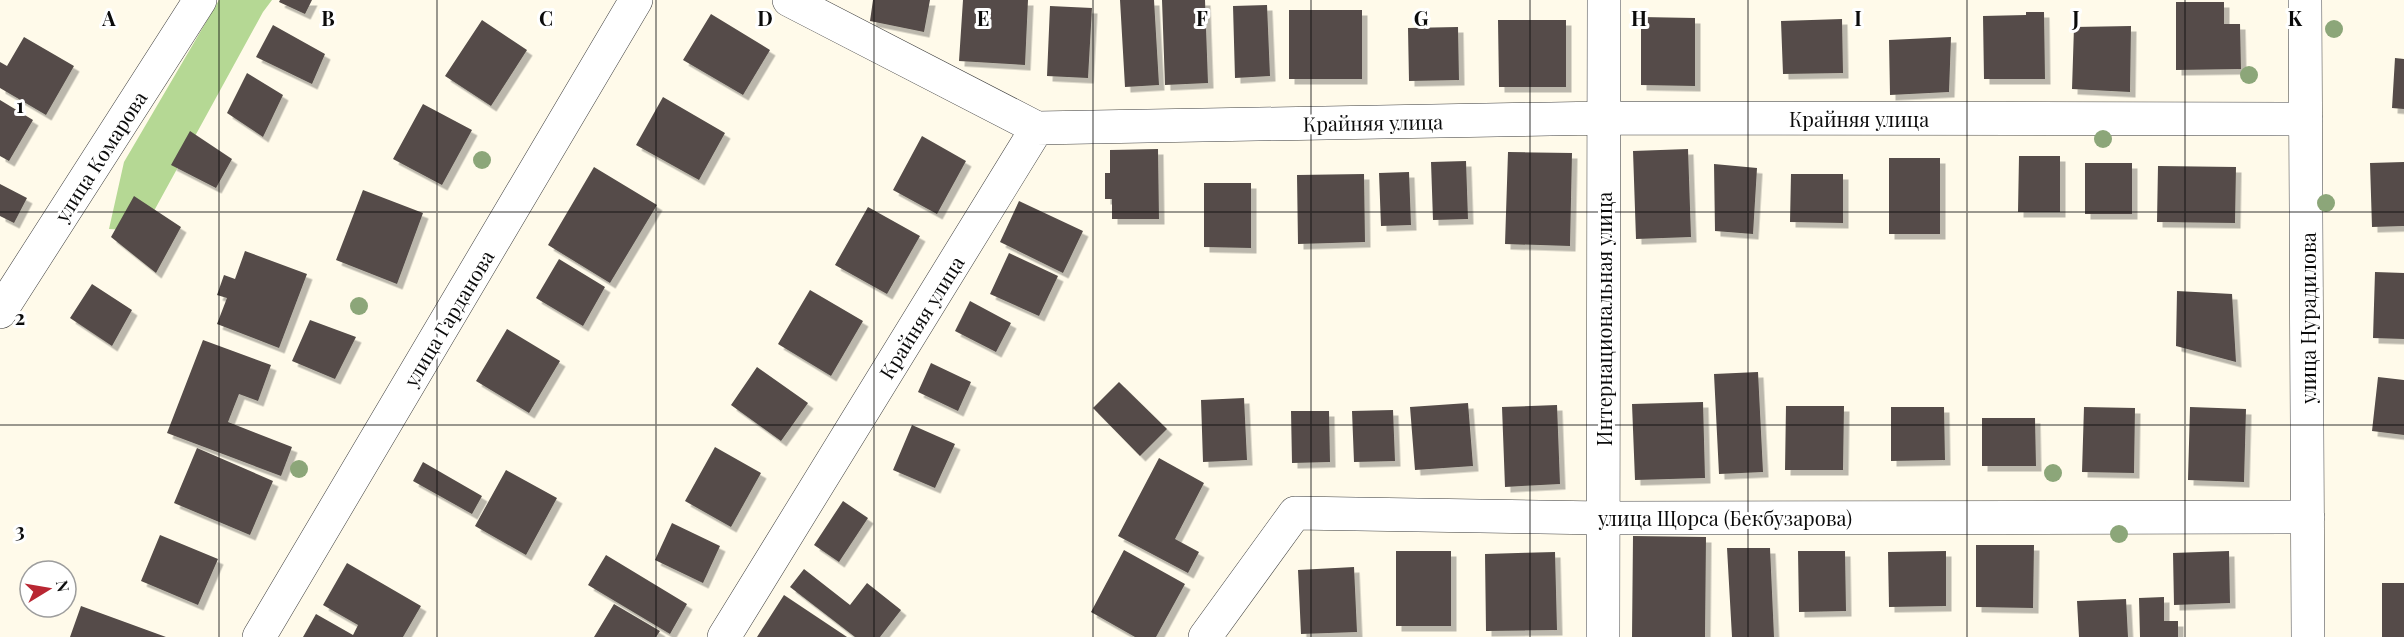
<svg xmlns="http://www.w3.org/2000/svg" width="2404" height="637" viewBox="0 0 2404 637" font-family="'Playfair Display',serif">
	<defs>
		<filter id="shadow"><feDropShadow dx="5.5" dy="5.5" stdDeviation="0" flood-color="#0004"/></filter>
	</defs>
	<rect width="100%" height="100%" fill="#fffaea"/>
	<!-- forest -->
	<path fill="#b5d894" d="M219,0H272L263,12L143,231L109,229L124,162Z"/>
	<!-- building -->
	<path fill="#544c48" filter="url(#shadow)" d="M280,0H312L305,14L279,2Z
		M873,0H930L924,32L870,21Z
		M963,0H1028L1025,65L959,61Z
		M1120,0H1154L1159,85L1125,87Z
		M1162,0H1205L1208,83L1165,85Z
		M2176,2H2224V24H2240L2241,69L2176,70Z
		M1267,5L1270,76L1235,78L1233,6Z
		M1050,6L1092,8L1088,78L1047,76Z
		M1289,10H1362V79H1289Z
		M2026,12H2044L2045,79H1984L1983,16L2026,15Z
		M711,14L770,50L743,95L683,60Z
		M1641,17L1695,18V86L1641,85Z
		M1842,19L1843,73L1783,74L1781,21Z
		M482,20L527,50L491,106L445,76Z
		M1498,20H1566V87H1499Z
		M273,25L325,54L312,84L256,57Z
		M2131,26L2130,92L2072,89L2074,27Z
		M1458,27L1459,80L1409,81L1408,28Z
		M24,37L74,66L46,115L0,88V62L7,66Z
		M1951,37L1949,92L1890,95L1889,40Z
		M2395,58L2404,59V109L2392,108Z
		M247,73L283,95L263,137L227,113Z
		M663,97L725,133L699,180L636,145Z
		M0,100L33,120L9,161L0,156Z
		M423,104L472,130L442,185L393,159Z
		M190,131L232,159L216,188L171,165Z
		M922,136L966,161L937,214L893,190Z
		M1158,149L1159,219H1112V199H1105V173H1110V150Z
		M1688,149L1691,237L1636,239L1633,151Z
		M1508,152L1572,153L1570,246L1505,244Z
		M2019,156H2060V212H2018Z
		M1889,158H1940V234H1889Z
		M1466,161L1468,219L1433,220L1431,162Z
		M2404,162V226L2372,227L2370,163Z
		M2085,163H2132V214H2085Z
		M1714,164L1757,168L1753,234L1715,231Z
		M2158,166L2236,167L2235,223L2157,222Z
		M594,167L657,205L610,283L548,245Z
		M1409,172L1411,225L1381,226L1379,173Z
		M1364,174L1365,242L1298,244L1297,175Z
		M1791,174H1843V223L1790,222Z
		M1204,183H1251V248L1204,247Z
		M0,184L27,198L14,223L0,216Z
		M363,190L423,213L397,284L336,260Z
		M134,196L181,227L156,273L111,237Z
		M1019,201L1083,231L1063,273L1000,242Z
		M868,207L920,236L887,294L835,265Z
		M245,251L307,274L279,348L217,324L227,298L217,295L224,275L235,279Z
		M1009,253L1058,276L1039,316L990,294Z
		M559,259L605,287L583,326L536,298Z
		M2375,272L2404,273V339L2373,338Z
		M92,284L132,310L112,346L70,318Z
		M810,290L863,321L831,376L778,344Z
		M2177,291L2232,294L2236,362L2176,346Z
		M970,301L1011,323L996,352L955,331Z
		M310,320L356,337L335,379L292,361Z
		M507,329L560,361L529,413L476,381Z
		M203,340L271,365L258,401L239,394L228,422L292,447L281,476L167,433Z
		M931,363L971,382L958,411L918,392Z
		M757,367L808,403L781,441L731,405Z
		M1758,372L1763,472L1719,474L1714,374Z
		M2378,377L2404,380V435L2372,431Z
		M1119,382L1167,429L1140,456L1093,408Z
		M1244,398L1247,460L1203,462L1201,400Z
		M1703,402L1705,478L1635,480L1632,404Z
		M1468,403L1473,466L1415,470L1410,407Z
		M1557,405L1560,484L1505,487L1502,407Z
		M1786,406H1844L1843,470H1785Z
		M1891,407H1944L1945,460L1891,461Z
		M2084,407L2135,408L2134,473L2082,472Z
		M2190,407L2246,409L2244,482L2188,480Z
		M1393,410L1395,461L1354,462L1352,411Z
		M1291,411H1329L1330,462L1292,463Z
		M1982,418H2035L2036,466H1982Z
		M912,425L955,444L935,488L893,470Z
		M715,447L761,473L731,527L685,501Z
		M197,448L273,481L250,535L174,503Z
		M1159,458L1204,483L1175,539L1199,552L1188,573L1118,536Z
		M423,462L482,496L472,514L413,481Z
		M506,470L557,498L526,555L475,526Z
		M843,501L868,518L839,562L814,545Z
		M672,523L720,546L703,583L655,560Z
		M160,535L218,559L198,605L141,581Z
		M1633,536L1706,537L1705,637H1632Z
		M1976,545H2034L2033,608L1976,607Z
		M1727,548H1770L1774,637H1732Z
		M1124,550L1185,584L1156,637H1135L1091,612Z
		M1396,551H1451V626H1396Z
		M1798,551H1845L1846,611L1799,612Z
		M1946,551V606L1889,607L1888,552Z
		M2229,551L2230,603L2174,605L2173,553Z
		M1555,552L1557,630L1486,631L1485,554Z
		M606,555L687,604L670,634L588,585Z
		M347,563L421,606L403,637H303L316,614L353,635L358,625L323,605Z
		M1354,567L1357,632L1301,634L1298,570Z
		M804,569L850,605L867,583L901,610L880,637H855L790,587Z
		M2382,583H2404V637H2382Z
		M784,595L847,637H757Z
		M2164,597V621H2178V637H2140L2139,598Z
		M2126,599L2128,637H2079L2077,601Z
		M614,604L660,631L656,637H594Z
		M81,606L166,637H70Z"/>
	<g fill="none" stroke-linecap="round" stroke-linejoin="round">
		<defs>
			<path id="minor" d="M789,0L1037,128
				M2305,0L2308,637
				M0,312L200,0
				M259,637L636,0
				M724,637L1037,128L1604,118L2306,119
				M1205,637L1295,513L1603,518L2308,517
				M1603,637L1604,0"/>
		</defs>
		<!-- minor casing -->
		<use href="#minor" stroke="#3e3e3e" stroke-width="34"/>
		<!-- minor -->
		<use href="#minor" stroke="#fff" stroke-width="33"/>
	</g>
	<!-- trees -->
	<g fill="#8ca679">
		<circle cx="2334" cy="29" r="9"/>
		<circle cx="2249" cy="75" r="9"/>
		<circle cx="2103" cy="139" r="9"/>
		<circle cx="482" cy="160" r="9"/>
		<circle cx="2326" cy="203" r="9"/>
		<circle cx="359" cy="306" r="9"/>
		<circle cx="299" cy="469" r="9"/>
		<circle cx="2053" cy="473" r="9"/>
		<circle cx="2119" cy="534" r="9"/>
	</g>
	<!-- grid -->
	<path fill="none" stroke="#0b0b0b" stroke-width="1.5" stroke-opacity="0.55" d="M219,0V637M437,0V637M656,0V637M874,0V637M1093,0V637M1311,0V637M1530,0V637M1748,0V637M1967,0V637M2185,0V637M0,212H2404M0,425H2404"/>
	<g text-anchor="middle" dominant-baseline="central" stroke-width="6" stroke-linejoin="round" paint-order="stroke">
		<!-- street labels -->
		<g font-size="20" fill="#0b0b0b" stroke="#fff">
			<text x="1859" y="118">Крайняя улица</text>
			<text transform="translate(1373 122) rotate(-1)">Крайняя улица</text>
			<text transform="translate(100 156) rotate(-57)">улица Комарова</text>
			<text transform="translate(921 317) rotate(-58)">Крайняя улица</text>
			<text transform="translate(448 318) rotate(-59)">улица Гарданова</text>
			<text transform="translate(2307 318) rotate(-90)">улица Нурадилова</text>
			<text transform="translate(1603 319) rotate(-90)">Интернациональная улица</text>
			<text x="1725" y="517">улица Щорса (Бекбузарова)</text>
		</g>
	</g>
	<g font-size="20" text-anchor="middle" font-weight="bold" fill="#0b0b0b" stroke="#fff" stroke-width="6" stroke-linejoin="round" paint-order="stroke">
		<text x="109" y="26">A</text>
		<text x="328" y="26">B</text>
		<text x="546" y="26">C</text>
		<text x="765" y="26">D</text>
		<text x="983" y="26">E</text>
		<text x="1202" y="26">F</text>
		<text x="1421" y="26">G</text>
		<text x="1639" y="26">H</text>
		<text x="1858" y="26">I</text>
		<text x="2076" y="26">J</text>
		<text x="2295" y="26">K</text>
		<text x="20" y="113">1</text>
		<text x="20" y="325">2</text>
		<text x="20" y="538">3</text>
	</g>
	<!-- north arrow -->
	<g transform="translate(48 589) rotate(79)"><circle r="28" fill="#ffffff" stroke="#9d9d9d" stroke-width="1.5"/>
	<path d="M0-4.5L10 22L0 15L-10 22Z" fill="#b92632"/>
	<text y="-9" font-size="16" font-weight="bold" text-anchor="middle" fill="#0b0b0b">N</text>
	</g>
</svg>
